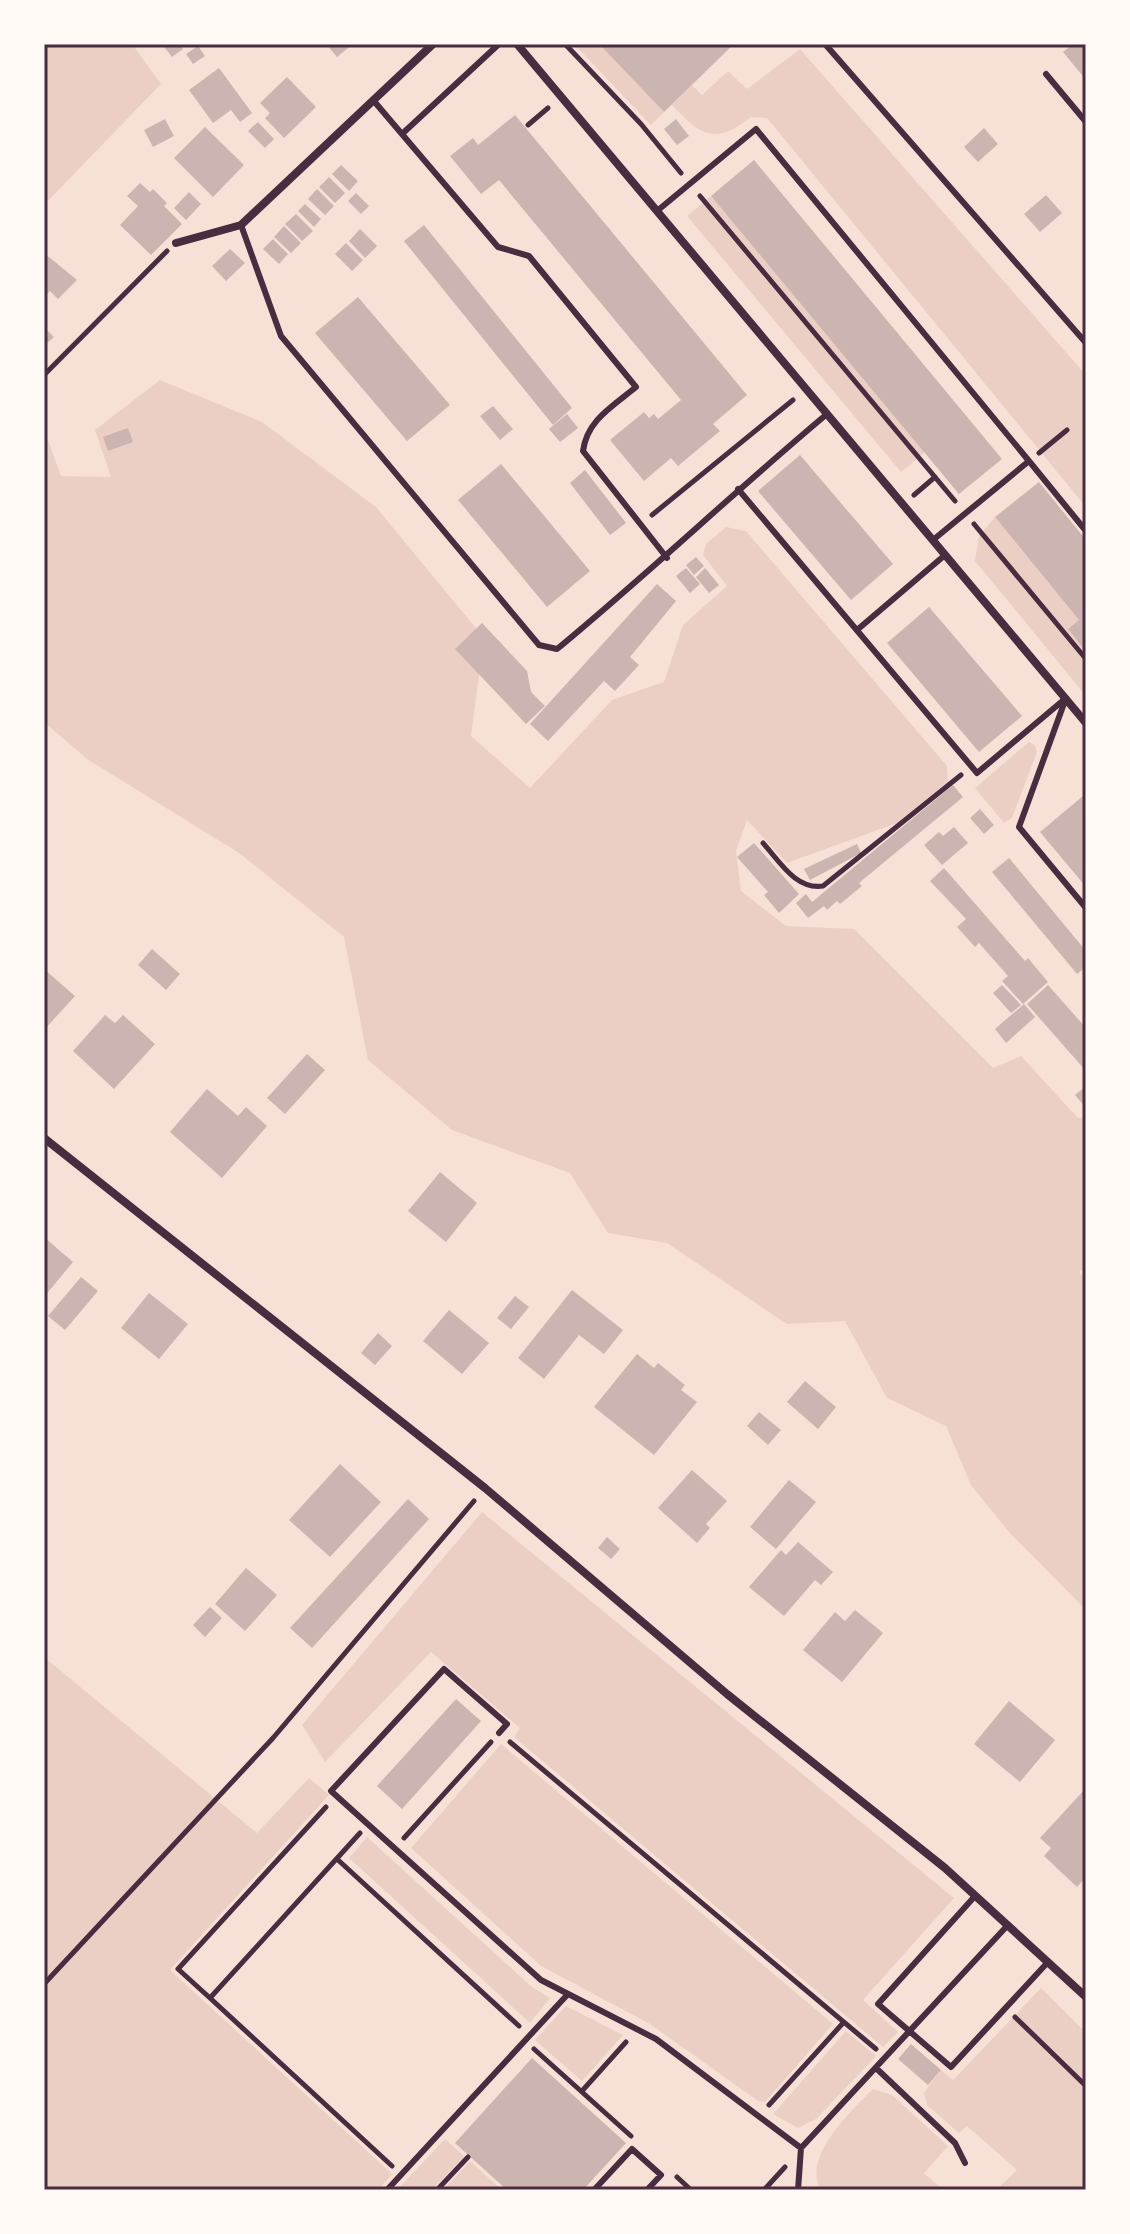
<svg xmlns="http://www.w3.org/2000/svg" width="1130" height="2234" viewBox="0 0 1130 2234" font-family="'PT Sans',sans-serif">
	<rect width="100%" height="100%" fill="#f7e1d7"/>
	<!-- green -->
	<path fill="#ebcfc5" d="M44,44H132L161,84L44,205Z
		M574,44H599L664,112L651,125Z
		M800,49L1086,375V507L767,118L751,117C715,146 700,135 672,105L692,85L702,95L728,71L747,89Z
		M711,196L925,452L901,472L687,216Z
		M160,380L262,422L376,507L484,638L471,736L530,788L612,700L664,682L683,625L727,586L703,555L706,544L726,527L746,531L947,766L948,781L897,823L787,863L747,820L736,851L741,891L786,926L854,929L993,1068L1021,1056L1078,1118L1086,1117V1266L1079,1272L1086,1280V1610L1009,1532L971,1485L946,1426L887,1398L845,1321L787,1324L667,1243L608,1233L570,1173L452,1130L368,1060L344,937L239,853L87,759L44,722V437L48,440L61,476L111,477L95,430Z
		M995,517L1079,620L1068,629L1086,652V696L975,561L979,536Z
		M1029,742L1035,745L1037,752L1012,818L1004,823L975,788Z
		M482,1512L954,1898L863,2000L898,2032L883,2047L514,1737L520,1728L431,1652L325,1762L302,1725Z
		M44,1657L257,1833L309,1778L329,1795L170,1970L392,2174L378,2190H44Z
		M501,1744L833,2024L765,2102L758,2101L650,2024L541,1966L411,1848Z
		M367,1837L532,1987L550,1998L530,2023L349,1858Z
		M1041,1988L1086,2033V2190H996L1017,2170L967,2126L959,2133L927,2105L924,2093L941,2070L953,2080Z
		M566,2006L623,2035L582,2081L535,2040Z
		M846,2031L876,2056L816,2119L798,2128L773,2114Z
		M873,2089L892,2095L948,2146L924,2173L943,2190H821C801,2157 852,2110 873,2089Z
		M445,2139L464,2156L432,2190H397Z
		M470,2161L502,2190H443Z"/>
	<!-- building -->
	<path fill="#ccb4b1" d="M162,44H180L183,49L172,57Z
		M326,44H353L337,57Z
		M599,44H734L664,112Z
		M1073,44H1086V80L1063,52Z
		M198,46L205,56L193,64L186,54Z
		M219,68L252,113L240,122L231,110L213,123L189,90Z
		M287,77L316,107L284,138L265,118L270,113L260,103Z
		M515,115L747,395L713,424L720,431L678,466L671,458L644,481L610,440L644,412L649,418L654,414L658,419L681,400L499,180L481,194L450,156L473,138L478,145Z
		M165,119L174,136L153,147L144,130Z
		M676,119L689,136L677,145L664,129Z
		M258,122L274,139L265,148L248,131Z
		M205,127L244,165L213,197L174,158Z
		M984,128L998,144L978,162L964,147Z
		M754,160L1002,459L959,494L711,196Z
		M341,165L358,181L349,191L332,174Z
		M329,177L345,193L335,203L319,187Z
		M140,183L150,192L153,189L167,203L164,206L182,224L151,255L120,225L138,206L127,196Z
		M317,189L334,206L325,215L308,199Z
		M189,192L201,204L186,220L174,208Z
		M356,193L369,206L361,214L348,201Z
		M1046,195L1062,213L1040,232L1024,214Z
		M305,204L321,219L314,227L298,211Z
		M296,214L313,231L302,241L285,224Z
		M424,225L572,408L553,425L404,241Z
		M284,226L301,243L291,253L274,237Z
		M360,229L377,246L365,258L349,241Z
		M273,239L288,254L279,264L263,249Z
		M346,243L363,260L352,271L335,254Z
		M230,249L245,263L226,281L212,266Z
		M44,253L77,280L58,299L50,291L44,297Z
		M358,297L450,405L407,441L315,333Z
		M44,327L54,337L44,346Z
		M493,406L513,429L500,440L480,416Z
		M567,414L578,428L560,442L549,429Z
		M128,428L133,442L108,451L103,437Z
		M800,455L893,564L851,600L758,491Z
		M501,464L590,571L547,607L458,500Z
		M585,470L626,523L610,535L570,483Z
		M1039,482L1086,540V652L1068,629L1079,620L995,517Z
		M696,557L704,566L694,575L686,565Z
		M686,568L700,584L690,593L676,576Z
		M705,568L719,585L709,593L696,577Z
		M657,584L676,601L630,657L639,665L615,691L604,681L548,741L530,724Z
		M929,607L1022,716L979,752L887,643Z
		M482,623L527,671L531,692L545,706L526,724L455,649Z
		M953,785L963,797L859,883L862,886L840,904L837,901L827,910L824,906L808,918L796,903L806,894L812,902Z
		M1083,796L1086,800V887L1040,832Z
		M980,809L994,825L984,834L970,818Z
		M954,827L968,843L942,865L924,845L939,832L943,836Z
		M754,843L799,894L779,913L764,895L768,892L737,857Z
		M857,844L861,853L810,880L804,869Z
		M1009,858L1086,951V967L1077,974L992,872Z
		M944,868L1025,961L1028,958L1048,982L1023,1004L1002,981L1008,976L979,943L975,947L957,927L966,919L930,881Z
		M152,949L180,974L166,990L138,965Z
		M44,969L75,996L44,1030Z
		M1002,985L1021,1005L1011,1013L993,993Z
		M1048,985L1086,1028V1071L1027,1004Z
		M1024,1004L1035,1017L1006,1043L995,1029Z
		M105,1015L115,1023L123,1015L155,1044L114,1089L73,1051Z
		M307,1054L325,1070L285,1114L267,1098Z
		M1086,1086V1108L1075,1095Z
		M207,1089L238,1116L246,1107L267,1126L222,1178L170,1132Z
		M440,1172L477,1203L446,1242L408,1211Z
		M44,1237L73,1262L44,1297Z
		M81,1277L98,1291L65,1330L48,1316Z
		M572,1290L623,1330L604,1354L579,1335L544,1379L518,1358Z
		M149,1293L188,1324L159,1359L121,1328Z
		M515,1296L529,1307L511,1329L497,1318Z
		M449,1310L489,1343L462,1374L423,1341Z
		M378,1333L392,1346L375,1365L361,1353Z
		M637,1354L654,1368L658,1363L685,1385L681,1390L697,1402L654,1455L594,1407Z
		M805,1381L836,1407L818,1429L787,1402Z
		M759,1412L781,1430L768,1445L747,1426Z
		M340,1464L381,1502L330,1557L289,1520Z
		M692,1470L727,1501L706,1524L710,1528L697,1543L658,1508Z
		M789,1480L816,1502L776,1549L750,1527Z
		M408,1499L429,1519L312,1648L290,1628Z
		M607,1537L620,1549L611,1559L598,1548Z
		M798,1542L833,1572L821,1585L815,1580L784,1616L749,1587L781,1550L786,1555Z
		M246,1568L277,1595L245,1631L215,1604Z
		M210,1607L222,1618L205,1637L193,1625Z
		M855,1610L883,1633L842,1682L803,1650L835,1612L845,1621Z
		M456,1699L481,1721L402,1809L377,1786Z
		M1009,1701L1055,1740L1020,1782L974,1744Z
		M1086,1788V1877L1077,1887L1044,1856L1051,1848L1040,1838Z
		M911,2044L941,2070L928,2085L898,2059Z
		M532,2058L626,2143L583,2190H507L455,2143Z"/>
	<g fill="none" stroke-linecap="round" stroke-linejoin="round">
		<!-- path -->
		<path stroke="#4a2c40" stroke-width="5" d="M565,44L641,124L681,173
			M528,125L548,108
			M700,196L955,501
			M44,375L167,251
			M1039,453L1067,430
			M914,495L935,477
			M652,515L793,400
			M974,524L1086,659
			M763,843C780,862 796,890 823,886L961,775
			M510,1742L876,2049
			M360,1833L210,1998L392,2166
			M404,1838L491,1742
			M337,1859L519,2026
			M44,1984L273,1738L474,1501
			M210,1998L178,1969L326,1807
			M1015,2017L1086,2086
			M534,2049L631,2136
			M582,2091L626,2042
			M769,2105L843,2023
			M677,2177L691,2190
			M437,2190L468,2157
			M764,2190L785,2167"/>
		<!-- service -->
		<path stroke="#4a2c40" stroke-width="6" d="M825,44L1086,343
			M1046,74L1086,122
			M373,100L498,247L529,256L636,387C613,406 587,420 583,451L667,558
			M402,134L499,44
			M657,211L756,129L1029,461L933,540
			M241,225L281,336L539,645L557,649C649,573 735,491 827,414
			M1029,461L1086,531
			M738,489L977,773L1066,698L1019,827L1086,908
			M857,630L945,555
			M499,1733L507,1724L444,1669L331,1791L541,1980L656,2039L801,2148L1007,1926
			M975,1896L878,2004L951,2067L1048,1962
			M876,2068L955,2143L965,2163
			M387,2190L568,1994
			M594,2190L632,2149L661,2175L647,2190
			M798,2190L801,2148"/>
		<!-- minor -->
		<path stroke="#4a2c40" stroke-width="8" d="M517,44L1086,723
			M176,243L241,225L433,44
			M44,1138L485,1488L727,1694L945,1868L1086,1997"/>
	</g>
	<!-- border -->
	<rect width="1130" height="2234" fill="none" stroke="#fffaf5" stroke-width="92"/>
	<rect x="46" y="46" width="1038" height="2142" fill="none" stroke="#4a2c40" stroke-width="3"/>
</svg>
